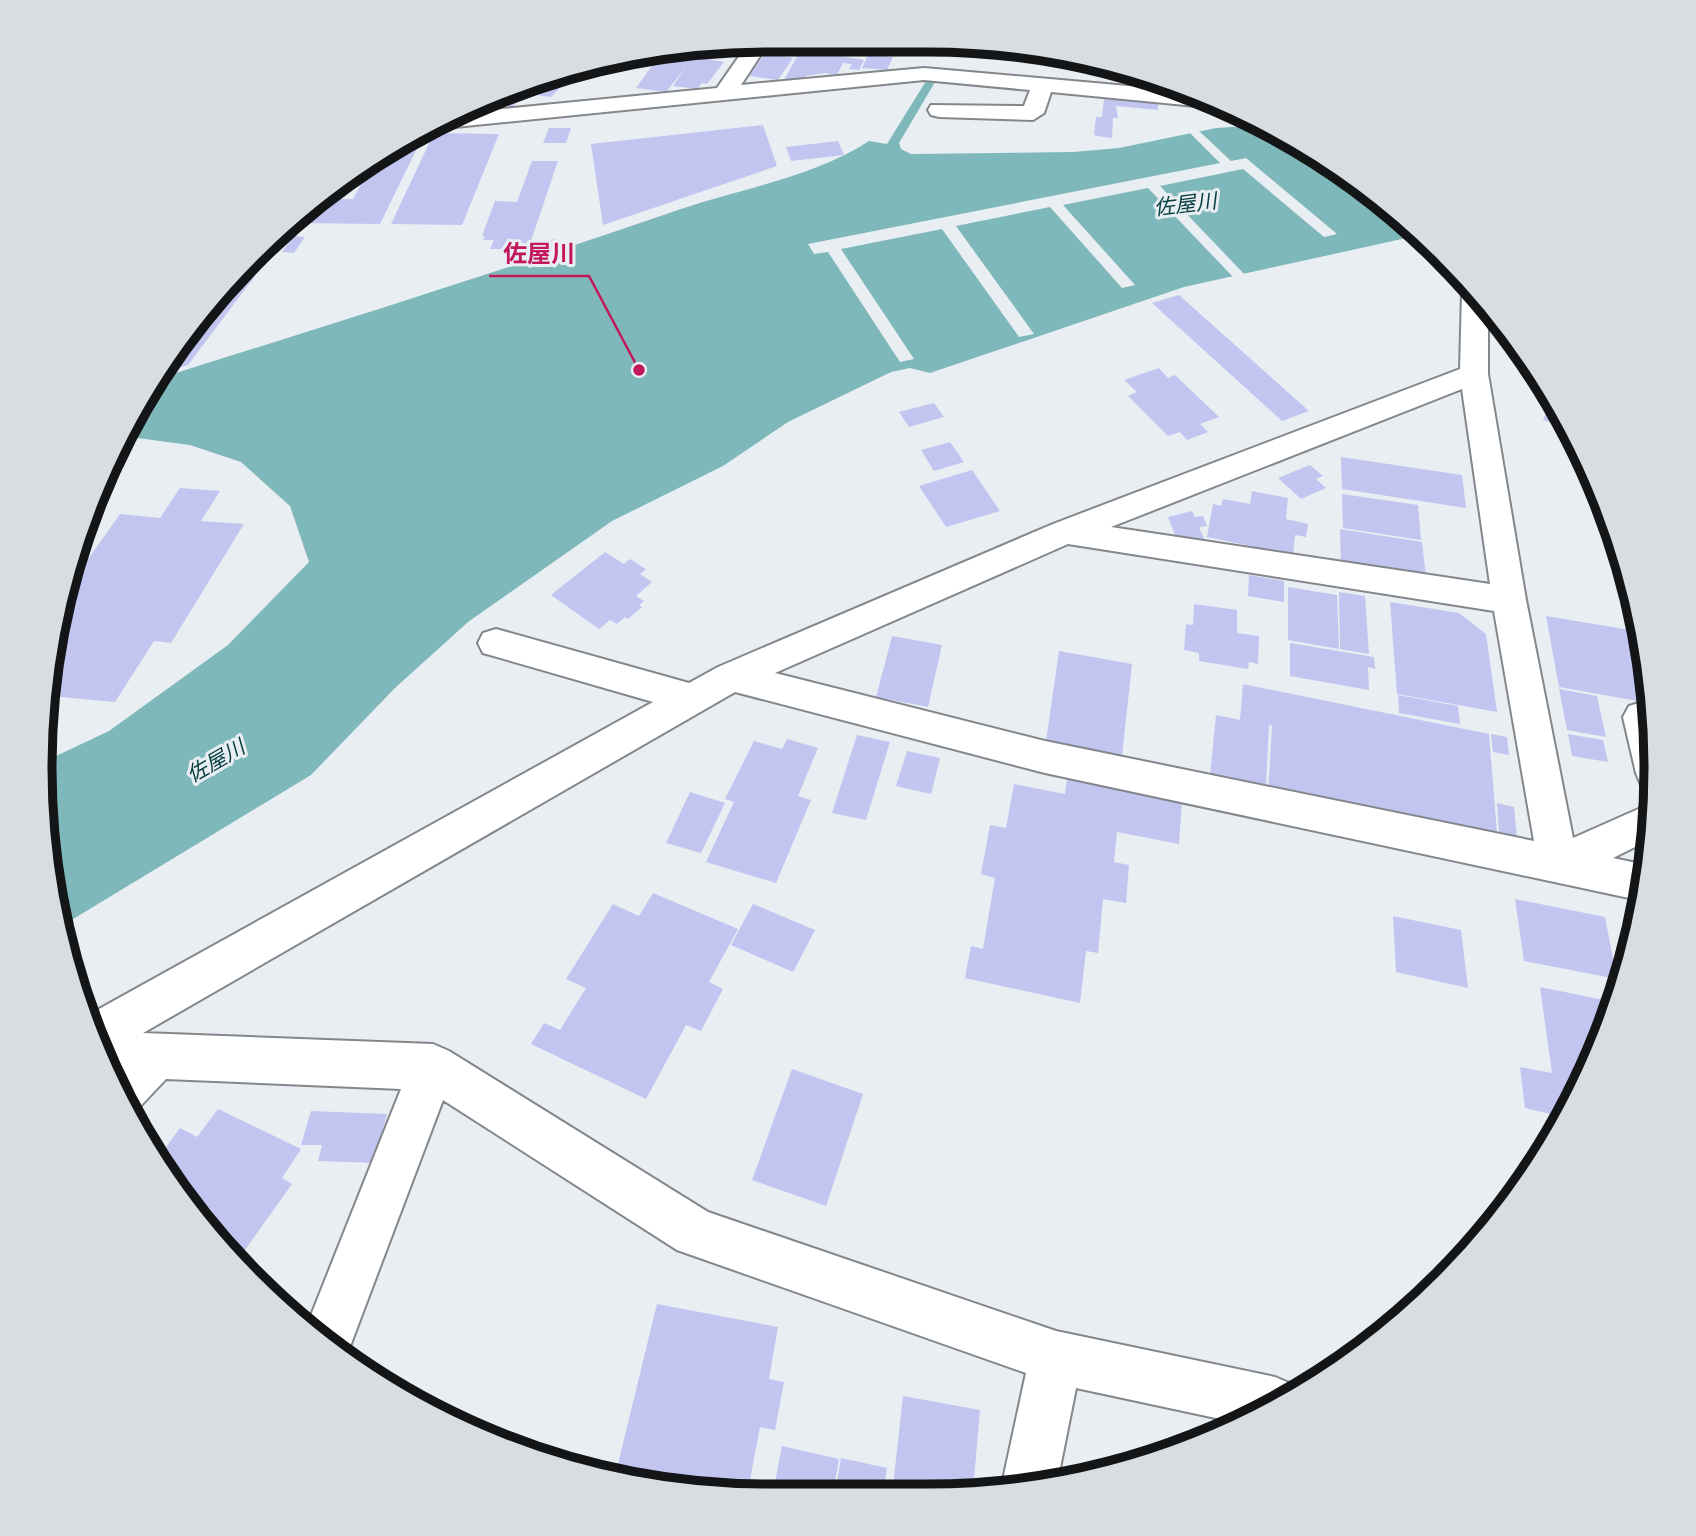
<svg xmlns="http://www.w3.org/2000/svg" width="1696" height="1536" viewBox="0 0 1696 1536" font-family="'Exo 2','Noto Sans JP',sans-serif">
	<rect width="100%" height="100%" fill="#e9eef3"/>
	<!-- water -->
	<path fill="#7fb8ba" d="M926,81L935,82L899,143L901,149L911,154L1073,152L1119,148L1216,128L1262,125L1333,163L1420,235L1184,287L930,373L910,368L891,372L788,422L723,466L612,521L468,622L395,688L311,775L60,927L54,910L41,763L109,731L228,645L309,562L290,506L241,462L190,445L122,436L157,379C332,324 507,269 681,209C743,188 814,177 869,141L887,144Z"/>
	<!-- pier -->
	<path fill="#e9eef3" d="M1197,129L1231,161L1246,158L1337,234L1324,237L1243,169L1160,186L1246,276L1234,278L1148,188L1063,205L1135,285L1122,288L1050,207L956,226L1034,334L1019,337L942,229L841,249L914,359L900,362L828,252L814,254L808,244L1220,163L1188,131Z"/>
	<!-- building -->
	<path fill="#c2c5f0" d="M887,46L920,47L916,56L884,53Z
		M698,47L692,55L665,51L666,50Z
		M654,51L695,57L724,62L707,84L702,83L697,89L673,86L686,67L666,92L636,88L654,63L642,61Z
		M800,51L839,56L864,60L859,70L849,69L852,64L843,63L837,75L825,73L806,76L804,79L784,80Z
		M640,53L620,71L590,66L626,54Z
		M766,53L793,58L778,80L749,76Z
		M868,55L893,57L887,70L862,68Z
		M576,71L551,97L515,92Z
		M508,94L522,96L512,107L494,104Z
		M1104,99L1158,103V110L1116,106L1118,118H1113L1112,138L1103,137L1094,135L1096,117H1102Z
		M763,125L777,166L603,225L591,144Z
		M549,128H571L566,143H543Z
		M420,132H425L380,224L293,223L316,199H353L370,168H362Z
		M434,133L499,134L462,225L391,224Z
		M838,141L844,155L791,161L786,147Z
		M532,161H558L530,244H510L508,249H490L494,240H483L485,236H482L495,201L517,202Z
		M284,231H289L188,365L161,373L191,325Z
		M294,236L305,237L294,253L282,252Z
		M555,239L562,246L545,252L538,244Z
		M1179,295L1309,411L1282,421L1152,303Z
		M1159,368L1168,378L1175,375L1219,417L1200,424L1208,432L1187,440L1180,432L1168,436L1128,396L1137,392L1124,380Z
		M1552,399L1568,428L1543,420Z
		M934,403L944,417L909,427L899,412Z
		M950,442L964,462L934,471L921,450Z
		M1341,457L1462,475L1466,508L1342,489Z
		M1310,465L1323,476L1316,479L1326,488L1301,499L1278,478Z
		M972,470L1000,511L946,527L919,486Z
		M180,488L220,491L201,521L244,524L171,643L154,641L115,702L50,696L64,586H69L120,514L160,518Z
		M1252,491L1288,498L1286,519L1308,524L1306,537L1295,535L1293,555L1207,537L1213,504L1221,506L1223,499L1250,504Z
		M1342,494L1418,505L1421,540L1343,528Z
		M1192,511L1195,517L1203,516L1207,526L1199,527L1206,543L1177,540L1168,517Z
		M1340,529L1422,542L1426,577L1341,564Z
		M605,552L624,564L630,559L646,569L640,574L652,582L636,596L644,601L639,605L642,607L628,619L625,617L617,624L610,620L599,629L551,595Z
		M72,561L84,562L69,584H64Z
		M1249,575L1284,581V602L1248,596Z
		M1288,587L1337,595L1339,649L1288,640Z
		M1339,592L1365,596L1369,654L1340,649Z
		M1390,602L1459,613L1486,634L1497,712L1397,694Z
		M1194,604L1237,610V633L1259,636L1258,664L1249,662L1248,669L1199,661V653L1184,650L1186,624L1193,625Z
		M1546,616L1642,632L1649,703L1559,687Z
		M892,636L942,645L928,707L876,697Z
		M1290,643L1374,657L1375,669L1368,667L1369,690L1290,676Z
		M1059,651L1132,664L1122,756L1046,741Z
		M1243,684L1489,734L1498,845L1268,794L1272,726L1269,725L1266,787L1210,775L1216,715L1240,720Z
		M1559,689L1597,696L1606,737L1567,730Z
		M1398,695L1458,706L1460,724L1399,713Z
		M1491,734L1507,737L1509,755L1493,752Z
		M1568,734L1603,740L1608,762L1572,756Z
		M857,735L890,742L866,820L832,813Z
		M787,739L818,748L798,796L811,800L776,883L706,862L734,802L725,799L754,741L782,749Z
		M907,751L940,758L931,794L896,786Z
		M1067,778L1182,800L1179,844L1117,832L1114,862L1129,865L1126,903L1103,899L1098,953L1086,951L1080,1003L965,978L971,946L983,949L995,878L981,874L990,825L1006,828L1014,784L1065,794Z
		M690,792L725,803L701,853L666,843Z
		M1497,803L1514,807L1517,837L1499,832Z
		M653,893L738,929L709,982L723,989L701,1031L686,1025L646,1099L531,1044L544,1023L560,1030L586,988L566,979L613,904L639,916Z
		M1515,899L1605,917L1617,979L1524,961Z
		M753,904L815,930L793,972L731,945Z
		M1393,916L1461,930L1468,988L1396,972Z
		M1540,987L1614,1002L1601,1046L1563,1117L1525,1108L1520,1067L1552,1073Z
		M792,1069L863,1094L826,1206L752,1180Z
		M218,1109L301,1149L282,1178L292,1184L237,1261L190,1211L158,1158L180,1128L197,1137Z
		M311,1111L387,1114L374,1163L318,1161L322,1145H301Z
		M657,1304L778,1327L769,1379L784,1382L775,1430L760,1427L748,1491L673,1490L615,1476Z
		M903,1396L980,1410L973,1491L928,1496L892,1495Z
		M782,1446L839,1459L833,1493L773,1492Z
		M841,1458L887,1468L883,1495L835,1493Z"/>
	<g fill="none" stroke-linecap="round" stroke-linejoin="round">
		<defs>
			<path id="minor" d="M768,40L770,41L741,85L924,68L1196,92L1224,105L1216,108L1051,92L1044,113L1033,120L939,117L931,115L928,110L931,105L1024,106L1030,90L924,80L435,129L427,127L451,114L717,88L749,42Z
				M1470,286L1488,309V374L1526,600L1573,838L1652,803L1649,840L1613,858L1646,865L1643,901L1045,773L735,692L143,1033L433,1044L449,1051L708,1212L1056,1331L1275,1377L1294,1385L1297,1392L1239,1423L1076,1388L1057,1483L1001,1489L1026,1373L677,1250L443,1100L346,1357L306,1328L401,1089L166,1079L131,1116L115,1090L90,1014L653,702L483,653L478,643L483,633L496,629L689,683L718,667L1053,524L1460,369L1462,293ZM1462,389L1490,584L1111,527ZM1068,544L1494,611L1534,841L1045,741L775,673Z
				M1642,702L1649,703L1656,768L1654,789L1641,785L1636,773L1623,717L1629,706Z"/>
		</defs>
		<!-- minor casing -->
		<use href="#minor" stroke="#83878c" stroke-width="4"/>
		<!-- minor -->
		<use href="#minor" fill="#fff" fill-rule="evenodd"/>
	</g>
	<g text-anchor="middle" dominant-baseline="central" stroke-width="6" stroke-linejoin="round" paint-order="stroke">
		<!-- far-water labels -->
		<g font-size="21" font-style="italic" fill="#063e40" stroke="#e9eef3">
			<text transform="translate(1185 203) rotate(-7)">佐屋川</text>
			<text transform="translate(215 760) rotate(-30)">佐屋川</text>
		</g>
	</g>
	<!-- crop -->
	<path d="M0 0H1696V1536H0ZM768 52H928A716 716 0 0 1 1644 768V768A716 716 0 0 1 928 1484H768A716 716 0 0 1 52 768V768A716 716 0 0 1 768 52Z" fill="#d8dde1" fill-rule="evenodd"/>
	<path fill="none" stroke="#141517" stroke-width="9" d="M768 52H928A716 716 0 0 1 1644 768V768A716 716 0 0 1 928 1484H768A716 716 0 0 1 52 768V768A716 716 0 0 1 768 52Z"/>
	<!-- callouts -->
	<path fill="none" stroke="#c2185b" stroke-width="2.5" d="M639 370L589 276H489"/>
	<circle fill="#c2185b" stroke="#e9eef3" stroke-width="2.5" cx="639" cy="370" r="7"/>
	<g font-size="24" text-anchor="middle" font-weight="bold" fill="#c2185b" stroke="#e9eef3" stroke-width="6" stroke-linejoin="round" paint-order="stroke">
		<text x="539" y="262">佐屋川</text>
	</g>
</svg>
